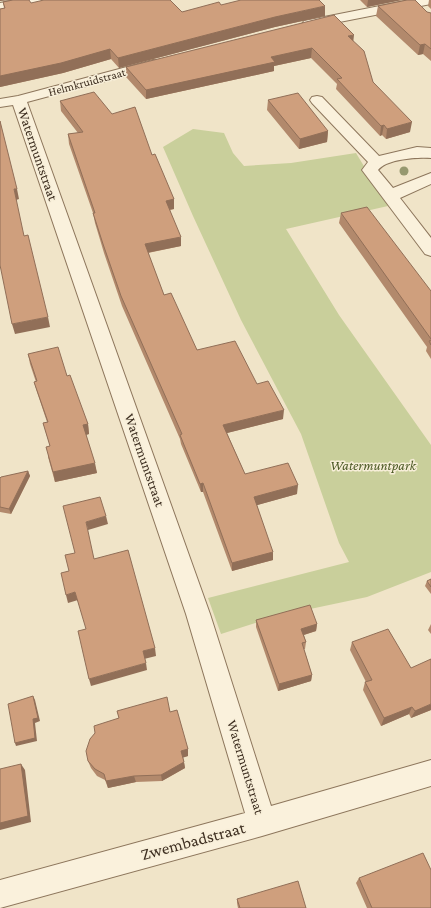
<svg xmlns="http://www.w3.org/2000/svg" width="431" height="908" viewBox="0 0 431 908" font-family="'Crimson Pro',serif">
	<rect width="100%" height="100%" fill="#f0e4c8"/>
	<!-- green -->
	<path fill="#c9cf9b" d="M193,129L224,133L233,153L244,166L291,163L356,153L388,206L286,229L339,315L431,445V572L367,597L277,616L221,634L208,598L349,562L339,543L301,434L241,320L193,216L163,147Z"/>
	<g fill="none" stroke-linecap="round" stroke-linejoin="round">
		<defs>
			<path id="street" d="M15,0H41L40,3L0,11V3Z
				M410,0H431V4L309,28L304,27L302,24L304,21L309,20Z
				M153,60L158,61L160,64L158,67L27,102L210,614L271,806L431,760V786L262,836L0,908V880L245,813L186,614L13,105L0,107V99L18,96Z
				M317,96L322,97L379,156L417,147L431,148V158C417,157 387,159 378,170L393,188L431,173V184L400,198L431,238V256L425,254L362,170L368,162L312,103L310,100L312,97Z"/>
		</defs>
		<!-- street casing -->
		<use href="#street" stroke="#8d765c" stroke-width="2"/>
		<!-- street -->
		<use href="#street" fill="#faf1dc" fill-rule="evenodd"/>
	</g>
	<!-- trees -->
	<circle fill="#96986f" cx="404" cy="171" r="4.5"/>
	<!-- wall -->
	<path fill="#b2896c" d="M360,0H402L367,7Z
		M429,0H431V9L428,6Z
		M3,2L182,12L221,5L325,16L275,27L119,68L111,59L63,73L0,87V9L4,8Z
		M378,6L431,13V61L423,54L418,55L376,16Z
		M353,41L373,82L410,132L386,139L382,135L380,136L336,89L337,84L311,58L274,66V71L146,99L126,77V67Z
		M268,100L328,131L327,142L299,149L267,110Z
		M60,101L112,114L152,155L174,199V209L170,210L181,246L148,253L164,295L197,350L257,384L283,419L227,433L245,474L297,494L257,505L273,560L232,571L203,492H201L181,444L180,439L122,306L104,253L95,223L93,213L69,144L68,134L78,133L61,111Z
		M341,213L431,291V359L426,351L427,347L339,223Z
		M28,354L67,376L88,424L89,434L86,435L97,473L55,482L48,457L50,446L43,423L47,422L37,392L34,382H36L30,364Z
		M28,471L30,476L11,514L0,512V478Z
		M431,579V594L425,586L427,581Z
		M256,620L317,624L316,631L304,635L306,642L305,649H304L312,675L311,681L278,691L256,627Z
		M431,624V634L428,630Z
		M352,642L431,710L411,718L409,714L381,726L363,690L365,682H366L350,650Z
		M117,711L170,712L188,749V756L183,757L185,768L162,781L136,782L108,788L105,780L97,776L91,768L88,761L119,718Z
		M359,878L431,908H367L356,883Z
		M237,899L306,908H238L237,903Z"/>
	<!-- shaded-wall -->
	<path fill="#916f58" d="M0,0H12L0,1Z
		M368,0H402L367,7Z
		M325,6V16L275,27L119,68L118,58L275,17Z
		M354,35L353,44L348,36Z
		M425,44L423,54L418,55L420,45Z
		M312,48L311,58L274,66V71L146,99V90L271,57Z
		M110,49L111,59L63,73L0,87V76Z
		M412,122L410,132L386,139L387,129Z
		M384,125L382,135L380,136L381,126Z
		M328,131L327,142L299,149L300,139Z
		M14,189H17L19,199L16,200Z
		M174,199V209L167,210L166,201Z
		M181,237V246L146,253L145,244Z
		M48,317L50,327L15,334L12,324Z
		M284,410L283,419L223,434V425Z
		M88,424L89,434L85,435L83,425Z
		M95,463L97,473L55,482L53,472Z
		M28,471L30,476L11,514L9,509Z
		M203,483V492H201L200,484Z
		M298,485L297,494L254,506V497Z
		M106,516L108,524L88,530L86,522Z
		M273,552V560L232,571V563Z
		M75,592L78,600L68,603L66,595Z
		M317,624L316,631L300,636L301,629Z
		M155,648L156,656L144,659L143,651Z
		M146,663L147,670L91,686L89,679Z
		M312,675L311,681L278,691L279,684Z
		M33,696L35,700L40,721L35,723L37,741L16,746L15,743L33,719Z
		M431,704V710L411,718L415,711Z
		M412,707L409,714L381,726L384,718Z
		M188,749V756L182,758L181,751Z
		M184,762L185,768L162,781L161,775Z
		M21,764L25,770L31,822L0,830V823Z
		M134,776L136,782L108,788L106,781Z"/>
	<!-- building -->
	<path fill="#cf9f7d" stroke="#916f58" d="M13,0H29L31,3L44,0H170L182,12L219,2L221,5L241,0H319L325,6L275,17L118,58L110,49L61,63L0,76V9L5,8L3,2Z
		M407,0H415L427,12L431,13V49L425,44L420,45L378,6Z
		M334,15L354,35L348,36L364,51L373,82L412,122L387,129L384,125L381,126L337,79L342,78L312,48L271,57L275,62L146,90L126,67Z
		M94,92L112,114L135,107L152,155L155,154L174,199L166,201L181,237L145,244L164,295L171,293L197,350L235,341L257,384L268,381L284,410L223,425L245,474L288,463L298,485L254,497L273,552L232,563L203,483L200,484L180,435L182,434L121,296L103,244L93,213H95L68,134L83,132L60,101Z
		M298,93L328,131L300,139L268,100Z
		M0,121L17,189H14L24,236L28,235L48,317L12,324L0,265Z
		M367,207L431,291V339L341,213Z
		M431,340V345L429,341Z
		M58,347L67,376L70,375L88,424L83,425L95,463L53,472L46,447L50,446L43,423L48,422L34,382L37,381L28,354Z
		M28,471L9,509L0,507V478L1,477Z
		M100,497L106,516L86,522L94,559L128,550L155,648L143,651L146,663L89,679L78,631L86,629L75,592L66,595L61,573L69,571L65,555L75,553L63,506Z
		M431,579V587L427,581Z
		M310,605L317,624L301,629L306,642L302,643L312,675L279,684L256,620Z
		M388,629L411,668L431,659V704L415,711L412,707L384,718L365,682L372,680L352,642Z
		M33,696L38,718L33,719L35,738L15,743L8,704Z
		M167,697L170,712L177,710L188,749L181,751L184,762L161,775L134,776L106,781L104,774L95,769L88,761L86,751L90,739L95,733L94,726L119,718L117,711Z
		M21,764L28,816L0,823V769Z
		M423,853L431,870V908H372L359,878Z
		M298,881L306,908H240L237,899Z"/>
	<g text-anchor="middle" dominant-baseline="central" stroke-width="3" stroke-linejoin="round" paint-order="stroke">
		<!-- far-street labels -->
		<g font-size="12" fill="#3d2e20" stroke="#f7eed8">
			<text transform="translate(87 82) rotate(-15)">Helmkruidstraat</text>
		</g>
		<!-- street labels -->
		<g font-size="14" fill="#3d2e20" stroke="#f7eed8">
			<text transform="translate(38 154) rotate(71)">Watermuntstraat</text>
			<text transform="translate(145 460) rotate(71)">Watermuntstraat</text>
			<text transform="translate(246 767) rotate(73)">Watermuntstraat</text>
		</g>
		<!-- park labels -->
		<g font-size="14" font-style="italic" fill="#4d5a26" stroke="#f7eed8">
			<text x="373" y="465">Watermuntpark</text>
		</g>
		<!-- near-street labels -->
		<g font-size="17" fill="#3d2e20" stroke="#f7eed8">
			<text transform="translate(193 841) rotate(-15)">Zwembadstraat</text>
		</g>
	</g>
</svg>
